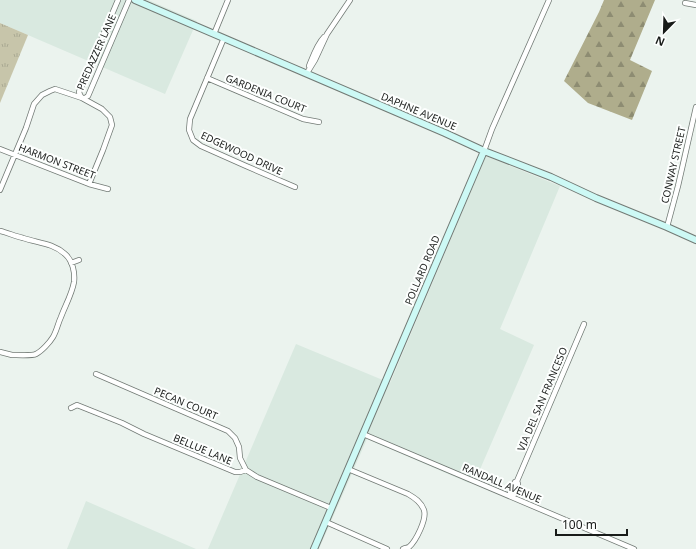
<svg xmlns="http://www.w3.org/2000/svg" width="696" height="549" viewBox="0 0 696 549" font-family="'Noto Sans',sans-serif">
	<defs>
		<pattern id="grass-tufts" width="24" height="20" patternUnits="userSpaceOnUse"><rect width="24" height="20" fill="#c7c5aa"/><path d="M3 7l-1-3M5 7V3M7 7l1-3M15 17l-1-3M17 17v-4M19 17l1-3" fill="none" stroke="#aaa992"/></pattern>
		<pattern id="forest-firs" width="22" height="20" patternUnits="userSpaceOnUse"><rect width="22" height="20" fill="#afad8c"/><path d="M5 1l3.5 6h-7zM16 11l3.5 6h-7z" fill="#8d8c72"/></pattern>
	</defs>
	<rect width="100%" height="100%" fill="#ebf3ee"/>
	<!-- built -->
	<path fill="#d9e9e0" d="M0,0H148L197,21L165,94L0,23Z
		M486,156L560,186L500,329L534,345L478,474L469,483L367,439L319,549H208L296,344L390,383Z
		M86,501L196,549H67Z"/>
	<!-- grass -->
	<path fill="url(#grass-tufts)" d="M0,23L28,35L0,103Z"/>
	<!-- forest -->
	<path fill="url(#forest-firs)" d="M604,0H655L630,60L652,71L632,120L588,103L564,81L599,12Z"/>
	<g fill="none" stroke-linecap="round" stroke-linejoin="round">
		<defs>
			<path id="street" d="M118,0L79,92L80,95L82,98H85L88,96L129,0
				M685,3L696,5
				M214,34L228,0
				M224,38L190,119L189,130L193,140L201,146L246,166L295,187
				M309,66C313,56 317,44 324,37
				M307,73L315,60L327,34L350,0
				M207,78L303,119L319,122
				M0,149L89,184L108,189
				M484,151L492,129L549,0
				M0,190L26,128L34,104L42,95L50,91L55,89L82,98L102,109L110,117L112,125L103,150L89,184
				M667,227L678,186L696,107
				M0,231C8,233 15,236 23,238C38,243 53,243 65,254C73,261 75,273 74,282C72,294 65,306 61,317C58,323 57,330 53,337C50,342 42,351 36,354C32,356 17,355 12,355C8,354 4,353 0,352
				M71,263L79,260
				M96,374L228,431L235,438L239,447L240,458L246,470
				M71,408L77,405L122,423L144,434L235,472H240L246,470L257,477L331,508
				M363,434L634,549
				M348,469L408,494C415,498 421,502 424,510C427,519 416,541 409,547C407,548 405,548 403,549
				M509,496L515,482L517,481L584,324
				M513,497L518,484L517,481
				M326,522L387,549"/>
			<path id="secondary" d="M135,0L445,133L484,151L551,177L596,198L667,227L696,240
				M314,549L484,151"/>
		</defs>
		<!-- street casing -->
		<use href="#street" stroke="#727a75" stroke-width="6"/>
		<!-- secondary casing -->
		<use href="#secondary" stroke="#727a75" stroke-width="8"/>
		<!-- street -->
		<use href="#street" stroke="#fff" stroke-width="4.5"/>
		<!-- secondary -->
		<use href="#secondary" stroke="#cdf9f5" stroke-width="6"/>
	</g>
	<g text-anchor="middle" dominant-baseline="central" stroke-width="4" stroke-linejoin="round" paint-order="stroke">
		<!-- street labels -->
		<g font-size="10" fill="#181b19" stroke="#fdfffe">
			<text transform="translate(96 52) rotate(-66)">PREDAZZER LANE</text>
			<text transform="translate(266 93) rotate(22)">GARDENIA COURT</text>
			<text transform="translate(419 111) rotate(23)">DAPHNE AVENUE</text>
			<text transform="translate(242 153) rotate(25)">EDGEWOOD DRIVE</text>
			<text transform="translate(57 161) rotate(21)">HARMON STREET</text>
			<text transform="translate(673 165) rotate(-77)">CONWAY STREET</text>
			<text transform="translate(422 270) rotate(-67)">POLLARD ROAD</text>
			<text transform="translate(542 399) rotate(-67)">VIA DEL SAN FRANCESO</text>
			<text transform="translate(186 403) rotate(23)">PECAN COURT</text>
			<text transform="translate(203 449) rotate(23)">BELLUE LANE</text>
			<text transform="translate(502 483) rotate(23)">RANDALL AVENUE</text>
		</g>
	</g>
	<!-- north arrow -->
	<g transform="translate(664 32) rotate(203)" stroke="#fdfffe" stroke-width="3" paint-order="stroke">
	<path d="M0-3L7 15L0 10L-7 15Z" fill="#181b19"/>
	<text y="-6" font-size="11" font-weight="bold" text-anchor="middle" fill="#181b19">N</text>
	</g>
	<!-- scale -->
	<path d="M556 529v6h71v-6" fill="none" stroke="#181b19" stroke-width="2"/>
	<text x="562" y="529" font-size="12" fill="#181b19" stroke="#fdfffe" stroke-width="3" paint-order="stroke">100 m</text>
</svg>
